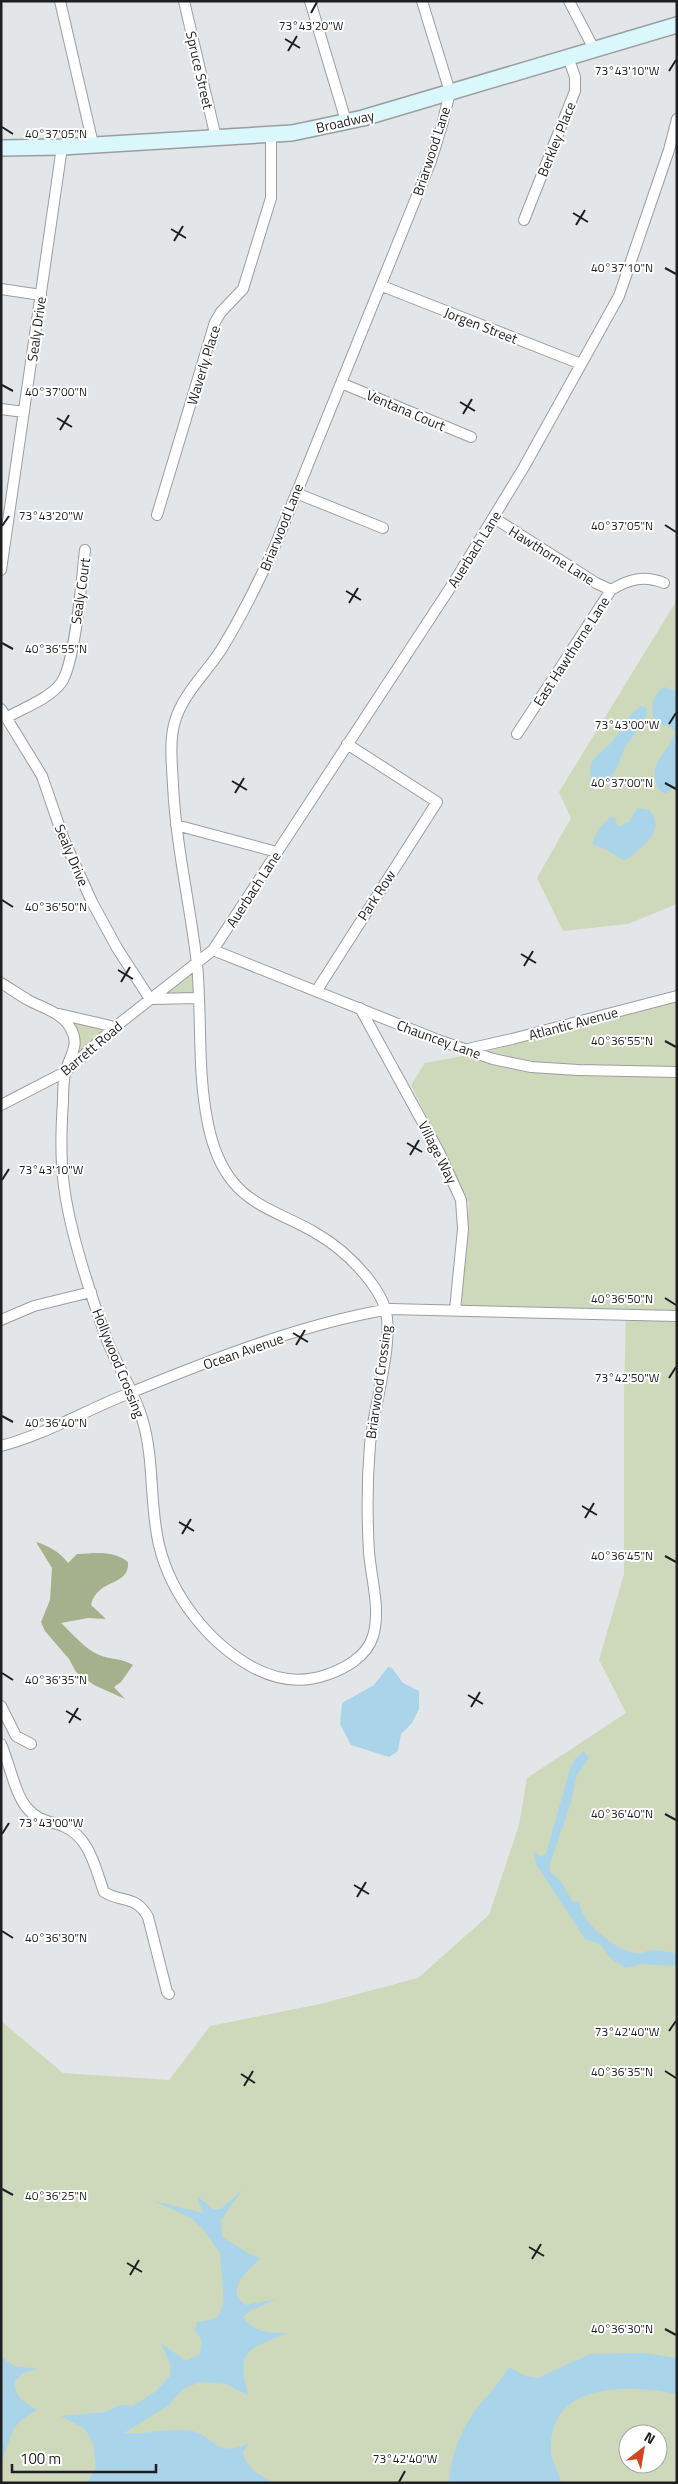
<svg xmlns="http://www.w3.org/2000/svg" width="678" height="2484" viewBox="0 0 678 2484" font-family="'Titillium Web',sans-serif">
	<rect width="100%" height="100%" fill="#e3e6e8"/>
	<!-- green -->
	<path fill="#ced8bb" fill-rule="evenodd" d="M677,600V904L628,924L563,931L537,878L571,818L559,792Z
		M197,964L198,998L150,999Z
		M677,1001V2483H1V2021L63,2073L169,2080L210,2026L320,2004L418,1978L489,1915L519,1825L527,1778L626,1713L599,1660L624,1574V1395L626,1310L461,1307L469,1203L411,1085L425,1063L485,1052ZM628,2434H658V2464H628Z
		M63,1020L115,1027L65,1072L75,1044Z"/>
	<!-- forest -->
	<path fill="#a4b18c" d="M36,1542C49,1546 60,1552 68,1563L77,1554C96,1553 113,1550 128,1562C130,1587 97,1578 91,1605L106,1619L88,1618L61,1623C72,1633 85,1649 99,1655C111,1660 122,1658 133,1665L121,1682L114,1687L125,1699L94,1685L76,1672L69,1659L45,1631L41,1622L50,1600L52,1568Z"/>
	<!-- water -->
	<path fill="#aad4ea" d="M664,687L677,691V787L665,794L659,790C645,762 669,755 675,732L672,728L655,722C649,710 653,693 664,687Z
		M641,706L647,708C647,724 631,736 624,750C620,759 610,788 599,789C595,785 589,775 590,769C591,757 605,750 612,742C622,729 627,716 641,706Z
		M637,808L649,810C663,826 652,838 639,849C633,854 631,859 623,860L607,850L592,844L598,830L610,817L617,818L615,823L620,826L630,821Z
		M388,1667L392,1668L403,1683L419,1691V1709L412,1723L401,1734L398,1751L389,1757L351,1745L340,1724L342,1703L374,1685Z
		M584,1751L589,1758L577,1775L571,1802L549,1867L551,1873L559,1879L573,1902L579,1901C580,1922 616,1951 636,1953C642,1954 648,1950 655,1950C662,1950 669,1953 677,1953V1966L642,1964L626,1968L611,1959L601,1945L585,1939L536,1864L534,1852L541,1856L546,1854L570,1769L575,1759Z
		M243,2189L221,2220L222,2237L248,2253L260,2258C248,2271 223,2290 246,2305L276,2299L250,2311L243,2317C255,2333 268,2333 287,2333C248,2350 234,2349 249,2396L226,2384L199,2382L182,2390L169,2405L124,2433C144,2435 165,2428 186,2430C216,2433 213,2460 249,2443L243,2453C246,2467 262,2479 276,2483H87L96,2467L93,2443L85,2429L61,2416L106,2412L120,2405L133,2406L156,2391L170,2376L171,2366L161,2343L186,2361L200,2354L202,2341L195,2330L197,2322L210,2320L219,2316L224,2301L220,2253L204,2230L191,2218L154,2201L203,2213L197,2196L213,2209H221Z
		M643,2353L677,2358V2394C629,2384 549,2381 551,2450C551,2460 559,2473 562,2483H449C450,2456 463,2425 480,2404C491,2392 500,2382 509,2367L525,2376L538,2378L590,2354Z
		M1,2357L14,2366L37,2369L23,2373L15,2381C14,2397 24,2402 37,2410C7,2426 14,2435 1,2462Z"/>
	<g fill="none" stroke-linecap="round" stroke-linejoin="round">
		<defs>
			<path id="street" d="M60,1L93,144
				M184,1L216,138
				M310,1L346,121
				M569,1L594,49
				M524,220L575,91V77L568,57
				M382,286L581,364
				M1,289L41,295
				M341,383L471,437
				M1,409L24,412
				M296,493L383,528
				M157,515L215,322L221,312L243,289L271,198V135
				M494,518L596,583L611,590
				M1,570L62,147
				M1,709L42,776L64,840L92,902L117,948L150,999
				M6,718C23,708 49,699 61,683C75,665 82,577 85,550
				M517,734L611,590C629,579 644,575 664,583
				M176,825L277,852
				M213,950L438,1040L493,1059L531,1067L578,1070L677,1072
				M1,983C10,988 19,995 28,1000C43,1008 63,1013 71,1029C80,1045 70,1055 66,1070C63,1079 63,1091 63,1101C61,1130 60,1158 64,1186C70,1233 91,1296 107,1340C117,1366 134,1391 142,1418C155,1461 149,1503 159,1545C171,1595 208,1643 254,1668C277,1680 300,1684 326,1675C344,1669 367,1657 373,1636C381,1610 371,1578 369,1552C367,1517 367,1480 370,1445C373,1408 395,1342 385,1308C382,1298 376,1289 370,1281C354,1260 337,1245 314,1232C287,1216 253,1207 233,1182C220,1166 212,1144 208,1124C197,1071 202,1017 197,964C190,904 176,846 173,785C172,764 169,741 175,721C183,694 206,673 221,650C242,616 259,581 275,546L431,161L442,125L450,92L422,1
				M317,990L437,802L347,744
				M150,999L198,998
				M360,1008L440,1154L461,1200L463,1229L455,1310
				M59,1014L115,1027
				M468,1049L512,1039L677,996
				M1,1105L65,1072L115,1027L213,950L454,582L524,467L619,296L669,150L677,119
				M1,1320L34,1306L91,1292
				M1,1446C43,1435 81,1413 120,1397C205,1362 300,1324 390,1309L677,1316
				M1,1706L16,1736L31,1744
				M1,1744C9,1762 15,1794 27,1808C37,1820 49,1821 63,1826C90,1837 95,1868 104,1892C122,1903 136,1895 148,1917L167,1992L169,1994"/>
			<path id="secondary" d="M1,148L62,147L292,133L363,118L677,25"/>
		</defs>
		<!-- street casing -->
		<use href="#street" stroke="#9b9da0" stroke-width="12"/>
		<!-- secondary casing -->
		<use href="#secondary" stroke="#9b9da0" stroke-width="18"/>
		<!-- street -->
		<use href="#street" stroke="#fff" stroke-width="10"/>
		<!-- secondary -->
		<use href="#secondary" stroke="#daf7fc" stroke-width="15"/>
	</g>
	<!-- ticks -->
	<path fill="none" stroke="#1e1f20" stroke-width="2" d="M311,13L317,2M285,39L300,48M288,51L297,36M669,71L676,60M2,127L13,134M573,213L588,222M576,225L585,210M171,229L186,238M174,241L183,226M665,268L676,274M2,385L13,391M460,402L475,411M463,414L472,399M57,418L72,427M60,430L69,415M665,525L676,532M2,526L9,516M346,591L361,600M349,603L358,588M2,643L13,649M669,724L676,713M232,781L247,790M665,783L676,789M235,793L244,778M2,900L13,907M521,954L536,963M524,966L533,951M118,970L133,979M121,982L130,967M665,1041L676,1047M407,1143L422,1152M410,1155L419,1140M2,1180L9,1169M665,1298L676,1305M293,1333L308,1342M296,1345L305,1330M669,1378L676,1367M2,1416L13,1422M582,1506L597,1515M585,1518L594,1503M179,1522L194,1531M182,1534L191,1519M665,1556L676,1562M2,1673L13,1680M468,1695L483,1704M471,1707L480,1692M66,1711L81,1720M69,1723L78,1708M665,1814L676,1820M2,1834L9,1823M354,1885L369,1894M357,1897L366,1882M2,1931L13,1938M669,2031L676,2021M665,2071L676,2078M241,2074L255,2083M244,2086L253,2071M2,2189L13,2195M529,2247L544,2256M532,2259L541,2244M127,2263L142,2272M130,2275L139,2260M665,2329L676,2335M399,2482L405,2471"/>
	<g text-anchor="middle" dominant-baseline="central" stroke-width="4" stroke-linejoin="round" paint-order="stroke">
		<!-- street labels -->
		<g font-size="14" fill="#1e1f20" stroke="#fff">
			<text transform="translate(200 70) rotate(77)">Spruce Street</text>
			<text transform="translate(345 121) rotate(-13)">Broadway</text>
			<text transform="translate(556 139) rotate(-68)">Berkley Place</text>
			<text transform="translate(431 151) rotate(-72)">Briarwood Lane</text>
			<text transform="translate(481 325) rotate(21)">Jorgen Street</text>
			<text transform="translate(36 329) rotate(-82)">Sealy Drive</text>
			<text transform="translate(203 365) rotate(-73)">Waverly Place</text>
			<text transform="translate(406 410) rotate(23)">Ventana Court</text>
			<text transform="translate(281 527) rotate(-68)">Briarwood Lane</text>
			<text transform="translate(474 549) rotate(-58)">Auerbach Lane</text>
			<text transform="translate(552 555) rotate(32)">Hawthorne Lane</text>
			<text transform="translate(80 591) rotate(-82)">Sealy Court</text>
			<text transform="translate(571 651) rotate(-57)">East Hawthorne Lane</text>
			<text transform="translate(72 855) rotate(67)">Sealy Drive</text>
			<text transform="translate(253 889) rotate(-57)">Auerbach Lane</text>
			<text transform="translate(376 895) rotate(-57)">Park Row</text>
			<text transform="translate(573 1023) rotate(-15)">Atlantic Avenue</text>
			<text transform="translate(439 1039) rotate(20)">Chauncey Lane</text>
			<text transform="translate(91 1048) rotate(-40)">Barrett Road</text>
			<text transform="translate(438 1152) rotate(63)">Village Way</text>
			<text transform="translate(243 1351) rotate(-19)">Ocean Avenue</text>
			<text transform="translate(119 1363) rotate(68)">Hollywood Crossing</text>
			<text transform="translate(378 1382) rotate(-82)">Briarwood Crossing</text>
		</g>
	</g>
	<g font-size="12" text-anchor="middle" fill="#1e1f20" stroke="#fff" stroke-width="4" stroke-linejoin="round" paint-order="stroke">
		<text x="311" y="30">73°43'20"W</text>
		<text x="627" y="75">73°43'10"W</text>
		<text x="56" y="138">40°37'05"N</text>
		<text x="622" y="272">40°37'10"N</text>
		<text x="56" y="396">40°37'00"N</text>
		<text x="51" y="520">73°43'20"W</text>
		<text x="622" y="530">40°37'05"N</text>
		<text x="56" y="653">40°36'55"N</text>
		<text x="627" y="729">73°43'00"W</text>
		<text x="622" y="787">40°37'00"N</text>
		<text x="56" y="911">40°36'50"N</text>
		<text x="622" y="1045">40°36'55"N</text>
		<text x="51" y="1174">73°43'10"W</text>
		<text x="622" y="1303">40°36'50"N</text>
		<text x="627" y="1382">73°42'50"W</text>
		<text x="56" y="1427">40°36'40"N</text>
		<text x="622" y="1560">40°36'45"N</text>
		<text x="56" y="1684">40°36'35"N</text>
		<text x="622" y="1818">40°36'40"N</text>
		<text x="51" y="1827">73°43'00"W</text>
		<text x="56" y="1942">40°36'30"N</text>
		<text x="627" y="2036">73°42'40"W</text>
		<text x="622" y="2076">40°36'35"N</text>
		<text x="56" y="2200">40°36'25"N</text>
		<text x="622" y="2333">40°36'30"N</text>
		<text x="405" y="2463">73°42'40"W</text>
	</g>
	<!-- border -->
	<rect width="678" height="2484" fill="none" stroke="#1e1f20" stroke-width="5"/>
	<!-- north arrow -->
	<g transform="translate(643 2449) rotate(31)"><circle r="24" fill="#ffffff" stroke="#a5a5a6"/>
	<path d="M0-4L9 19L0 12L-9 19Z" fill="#d14725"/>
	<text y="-8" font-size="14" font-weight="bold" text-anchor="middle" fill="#1e1f20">N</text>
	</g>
	<!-- scale -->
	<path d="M12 2464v8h144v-8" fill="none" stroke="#1e1f20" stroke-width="2.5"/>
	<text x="20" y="2464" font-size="15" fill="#1e1f20" stroke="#ffffff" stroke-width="4" paint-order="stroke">100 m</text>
</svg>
